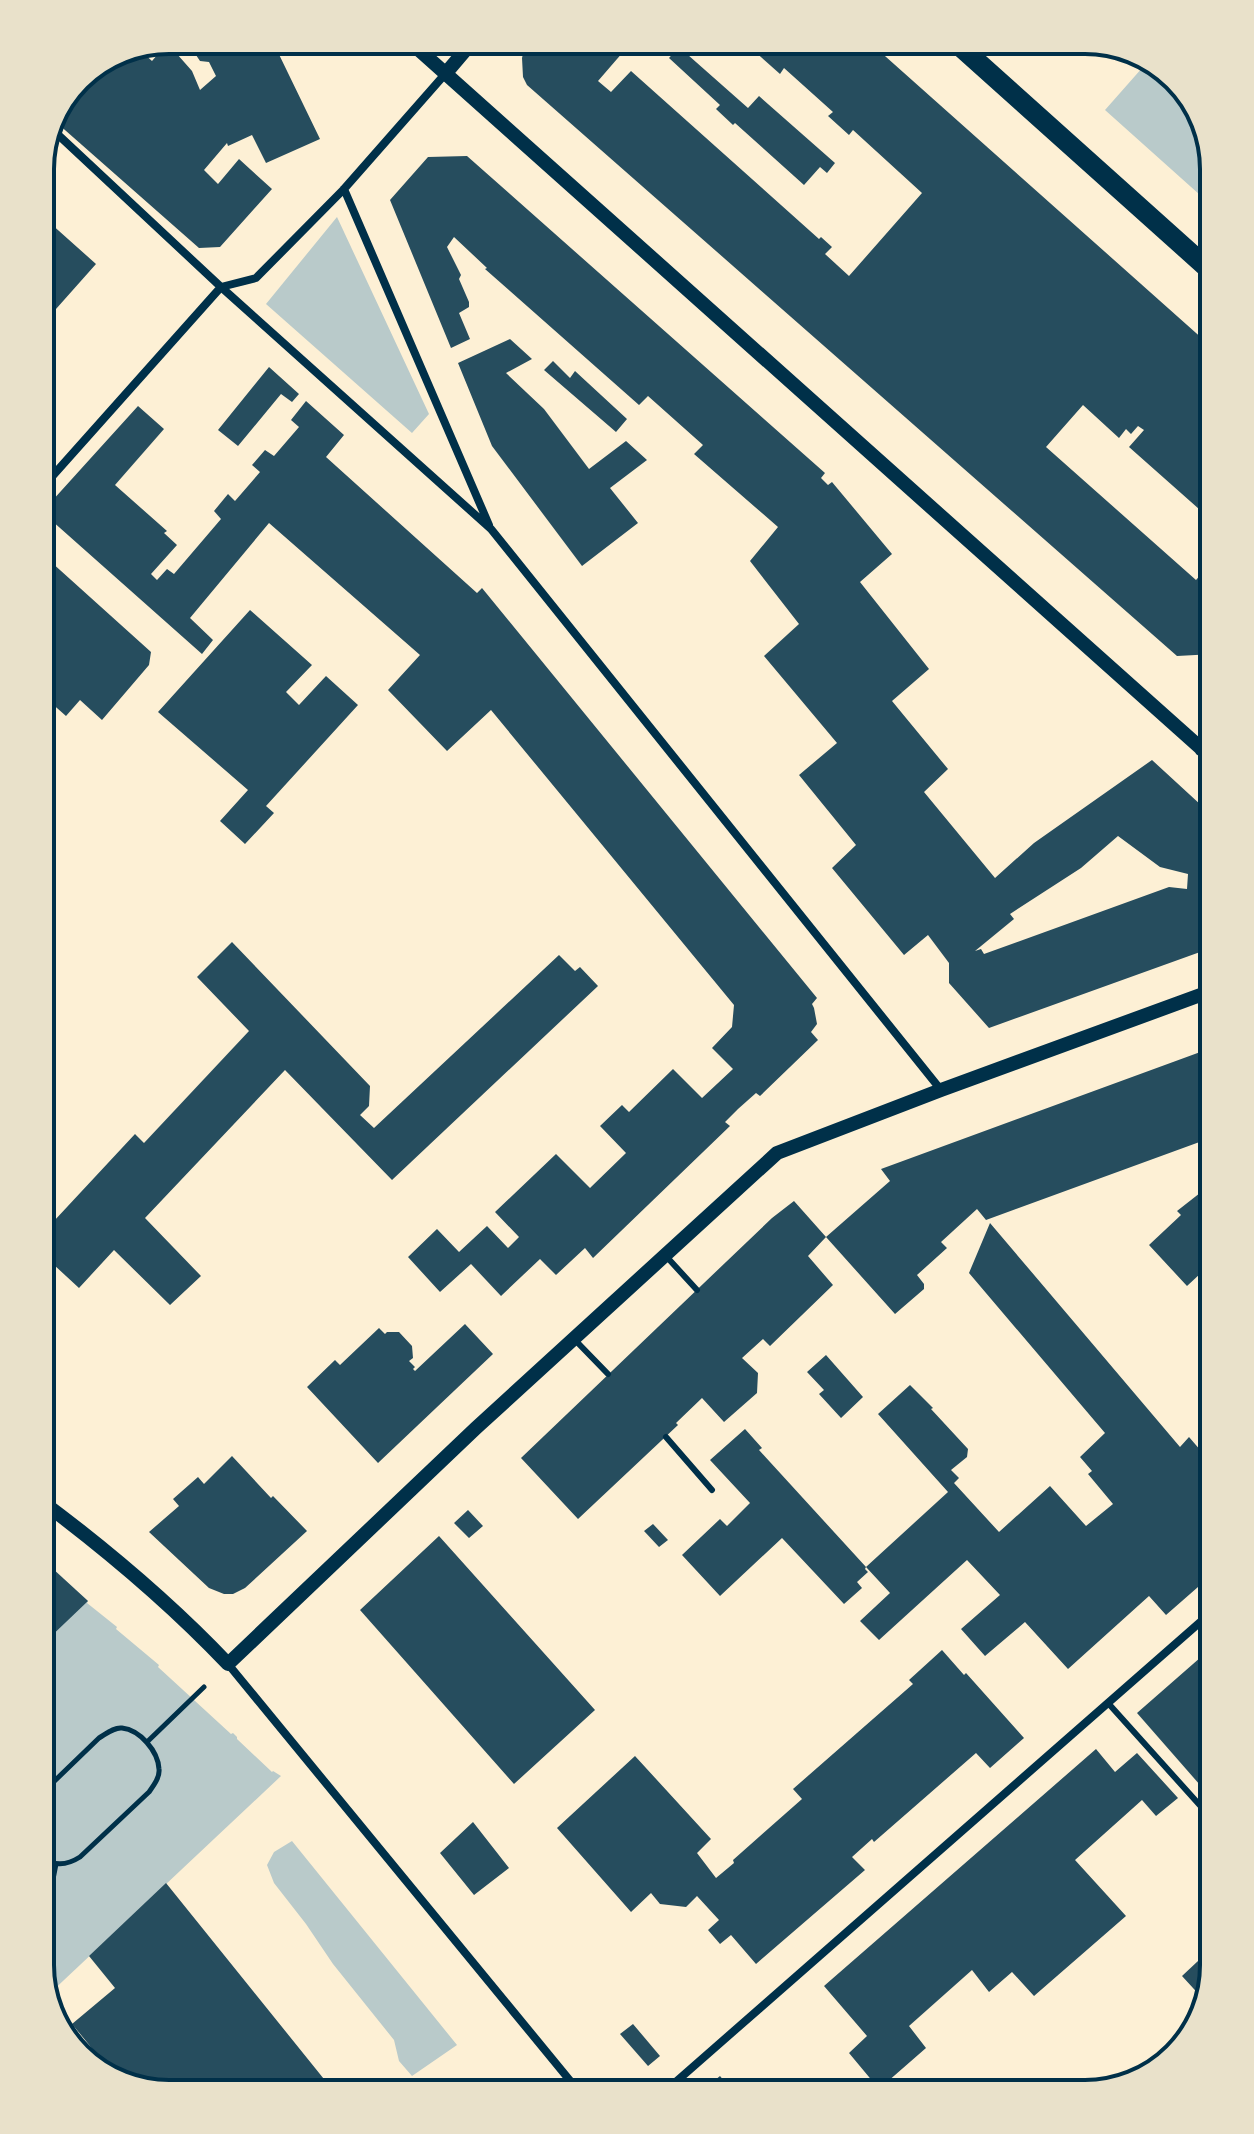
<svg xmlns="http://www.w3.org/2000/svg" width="1254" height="2134" viewBox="0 0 1254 2134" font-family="Inter,sans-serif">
	<rect width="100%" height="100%" fill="#fdf0d5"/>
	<!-- green -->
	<path fill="#b9caca" d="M1150,59L1157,62L1201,112L1214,169V179L1200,195L1105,110Z
		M337,217L429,414L412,433L266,304Z
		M52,1568L88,1601L87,1603L117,1627L116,1629L159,1665L158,1667L231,1734L233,1733L237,1737V1739L272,1772L273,1771L281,1776L47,1996L40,1965V1579Z
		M292,1841L457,2045L412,2076L399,2061L394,2040L333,1964L306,1924L274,1883L267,1865L274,1852Z"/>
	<!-- building -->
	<path fill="#264d5e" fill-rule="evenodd" d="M170,40H191L177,54L192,71L200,90L216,76L209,62L200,61L196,55L198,43L203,40H272L320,139L266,163L252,135L228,146L227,143L204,170L218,184L239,159L272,189L220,247L199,248L57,123L78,77L141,51L152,61Z
		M534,40H646L637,50L630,44L598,81L611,92L631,71L819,239L821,237L832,247L825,254L849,276L922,193L853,130L849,135L828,116L833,112L784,68L780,74L742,40H867L1214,349V510L1208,517L1129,447L1144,430L1138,426L1131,434L1126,429L1119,438L1083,405L1046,447L1196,580L1214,560V654L1177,656L527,85L523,77L522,58L524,50Z
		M679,47L748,108L759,96L835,163L827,173L820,167L804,185L735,123L733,125L716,109L720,105L669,58Z
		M467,156L825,473L821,478L828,485L832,482L892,554L860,582L929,669L892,701L948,769L924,792L995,878L1034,843L1152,760L1214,817V947L989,1028L949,983V963L928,935L904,955L832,868L856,845L799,775L837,743L764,656L799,624L750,561L778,527L694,454L703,445L648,396L639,405L485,269L487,268L454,237L447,247L461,275L459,279L469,302V307L459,313L470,339L451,348L390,200L428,157ZM1118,836L1160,867L1188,874L1187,889L1169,887L984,954L981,949L975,951L1014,919L1010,914L1081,868Z
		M40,214L96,264L40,327Z
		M510,339L532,359L506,373L544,409L589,469L626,441L647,460L610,488L638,523L582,566L492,446L458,363Z
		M553,361L570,378L575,371L627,419L616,432L544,370Z
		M269,367L299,394L292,402L281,394L238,446L218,430Z
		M306,401L344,435L326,457L477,593L482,588L817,998L812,1004L814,1008L817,1024L811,1032L818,1040L760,1096L756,1093L738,1109L725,1122L730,1126L593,1258L585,1248L556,1275L540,1259L501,1296L471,1264L440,1292L408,1257L437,1229L459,1252L487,1226L508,1248L519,1237L495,1212L556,1154L590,1188L626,1153L600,1126L622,1105L629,1112L673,1069L702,1098L733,1069L712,1048L732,1027L734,1005L491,710L447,751L388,690L420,655L269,523L190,618L213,640L202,654L42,512L138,406L164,429L115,485L167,531L164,533L177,545L151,574L157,580L167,569L174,574L221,519L214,511L228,494L235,501L260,472L252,465L265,450L274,456L299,427L291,420Z
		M1214,535V559L1201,549Z
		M40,552L151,652L149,665L102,720L80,700L66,716L40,693Z
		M250,610L312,665L286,692L299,705L326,676L358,705L266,806L274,813L245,844L220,821L248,790L158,712Z
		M232,942L370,1086L369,1106L360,1115L374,1128L559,955L575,971L580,967L598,986L392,1180L285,1070L145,1218L201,1276L170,1305L114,1250L79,1288L40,1252V1236L135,1134L144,1143L249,1031L197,977Z
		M1214,1047V1142L1207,1145L1205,1140L986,1220L977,1209L941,1242L947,1248L917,1275L924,1284V1289L895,1314L826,1237L890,1181L881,1169Z
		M1214,1182V1261L1187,1286L1149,1245L1181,1215L1177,1211Z
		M794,1201L826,1237L808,1256L833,1285L770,1346L763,1339L742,1358L758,1373L757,1393L724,1422L702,1398L676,1423L678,1425L578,1519L521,1458L772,1218Z
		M990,1223L1180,1447L1189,1437L1214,1466V1573L1166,1615L1149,1596L1068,1669L1025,1622L985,1656L961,1629L1000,1595L967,1560L879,1640L860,1621L890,1593L866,1567L948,1492L878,1414L910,1385L933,1408L931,1409L968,1449L967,1457L951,1470L959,1478L954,1483L999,1532L1050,1486L1086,1526L1113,1504L1088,1474L1092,1471L1080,1457L1105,1433L969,1273Z
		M465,1324L493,1354L378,1463L307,1387L335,1360L340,1365L379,1328L385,1334L387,1332H399L412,1346L413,1358L409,1361L415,1367L413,1369L415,1371Z
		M826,1355L863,1397L841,1418L819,1394L824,1390L807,1372Z
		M745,1429L762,1448L759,1450L866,1567L865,1569L868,1572L857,1582L862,1588L844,1604L782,1538L720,1596L682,1555L720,1519L727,1526L750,1503L710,1460Z
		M232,1456L271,1498L273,1496L307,1531L245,1588L233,1594H224L209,1588L149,1532L179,1506L173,1499L198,1477L204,1484Z
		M468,1510L483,1526L469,1538L454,1523Z
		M653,1524L668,1540L659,1547L644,1531Z
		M439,1536L595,1710L514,1784L360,1610Z
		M52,1568L88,1601L43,1644L40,1641V1579Z
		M942,1650L964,1675L966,1673L1024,1738L990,1768L976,1753L874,1842L872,1839L852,1857L865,1870L756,1964L731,1935L720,1944L708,1930L719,1920L697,1896L686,1907L660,1904L651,1893L631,1912L557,1828L635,1756L711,1839L697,1853L716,1878L734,1863L733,1860L802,1799L793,1789L913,1684L909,1680Z
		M1201,1657L1214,1672V1801L1137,1713Z
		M1096,1749L1115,1772L1137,1753L1178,1798L1156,1816L1142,1800L1075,1860L1126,1916L1034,1996L1012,1972L989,1992L972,1970L909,2026L926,2048L879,2089L849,2053L867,2036L824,1986Z
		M473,1822L509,1868L474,1895L440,1853Z
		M166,1883L336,2094H161L117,2079L97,2061L100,2058L72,2024L115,1988L89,1956Z
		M1214,1946V1966L1204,2000L1182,1976Z
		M633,2024L660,2056L648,2066L620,2034Z
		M720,2076L735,2094H698Z"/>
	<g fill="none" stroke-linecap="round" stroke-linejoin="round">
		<!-- path -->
		<path stroke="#003049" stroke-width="5" d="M1143,57L1144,60L1196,106
			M147,1742L204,1687
			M40,1857C54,1866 66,1866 80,1857L149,1792C154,1785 160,1777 159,1769C158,1751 140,1730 122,1728C114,1727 106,1734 99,1738L40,1795
			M40,1945L56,1864
			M470,2094L486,2082"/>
		<!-- service -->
		<path stroke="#003049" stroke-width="6" d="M665,1255L697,1290
			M575,1340L608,1374
			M666,1437L712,1490
			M1108,1703L1214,1821"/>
		<!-- minor -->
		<path stroke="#003049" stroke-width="8" d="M54,131L221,287L491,529L941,1090
			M344,189L489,525
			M40,490L221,287L256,278L344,189L446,73
			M228,1664L581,2094
			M662,2094L1214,1610"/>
		<!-- tertiary -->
		<path stroke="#003049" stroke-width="14" d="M408,40L1214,760
			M446,73L474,40
			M1201,749L1214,733
			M40,1500C107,1550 171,1604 228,1664L476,1428L777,1153L941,1090L1214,990"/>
		<!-- primary -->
		<path stroke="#003049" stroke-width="20" d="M953,40L1214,274"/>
	</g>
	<!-- crop -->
	<path d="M0 0H1254V2134H0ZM169 54H1085A115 115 0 0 1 1200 169V1965A115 115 0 0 1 1085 2080H169A115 115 0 0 1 54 1965V169A115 115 0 0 1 169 54Z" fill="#e9e1ca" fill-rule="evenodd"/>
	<path fill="none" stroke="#003049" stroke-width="4" d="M169 54H1085A115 115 0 0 1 1200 169V1965A115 115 0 0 1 1085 2080H169A115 115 0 0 1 54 1965V169A115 115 0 0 1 169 54Z"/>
</svg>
